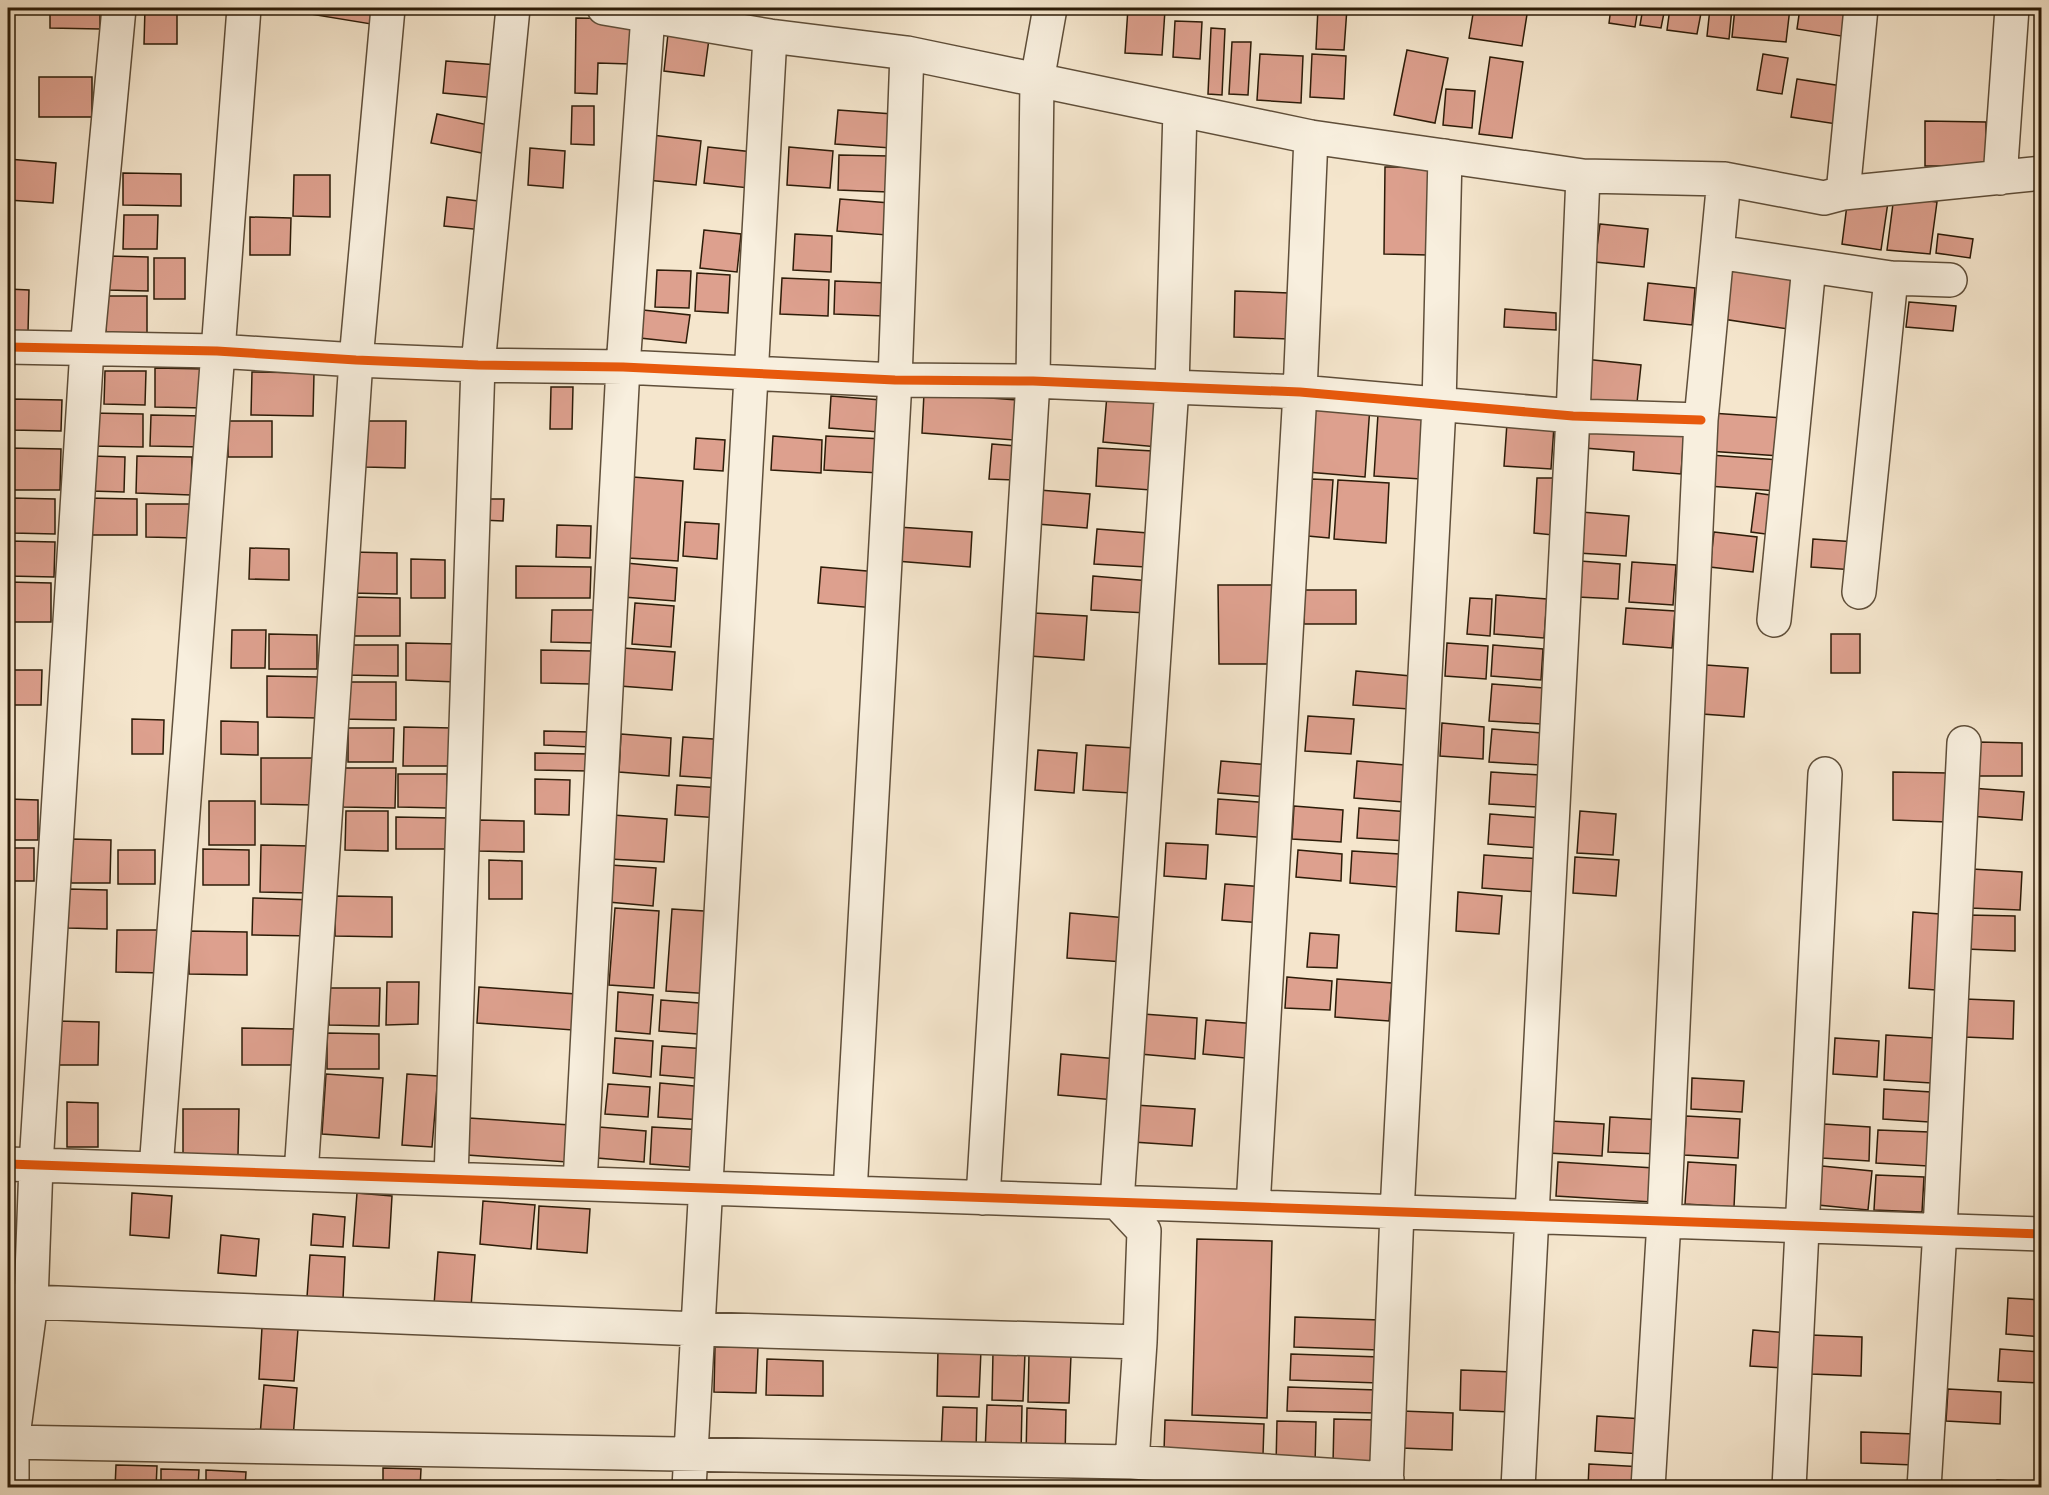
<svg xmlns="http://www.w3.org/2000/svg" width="2049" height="1495" viewBox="0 0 2049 1495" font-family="'Sorts Mill Goudy',serif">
	<rect width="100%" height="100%" fill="#f5e6cd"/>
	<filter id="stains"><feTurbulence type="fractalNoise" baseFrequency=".00333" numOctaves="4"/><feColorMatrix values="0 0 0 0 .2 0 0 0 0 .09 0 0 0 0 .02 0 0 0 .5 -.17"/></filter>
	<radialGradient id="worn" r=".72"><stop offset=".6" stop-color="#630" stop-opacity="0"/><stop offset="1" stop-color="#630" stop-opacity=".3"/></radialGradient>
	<!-- building -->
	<path fill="#dda08e" stroke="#2d1c08" stroke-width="1.5" d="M50,8H100V29L50,28Z
		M145,8H177V44H144Z
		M311,8H373L371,24L310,14Z
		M1128,8L1165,10L1162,55L1125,53Z
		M1318,8H1347L1344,50L1316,49Z
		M1474,8H1528L1522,46L1469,38Z
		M1611,8H1638L1635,27L1609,23Z
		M1643,8H1665L1661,28L1640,25Z
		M1670,8H1702L1697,34L1667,30Z
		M1710,8H1732L1729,39L1707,36Z
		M1735,8H1790L1786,42L1732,37Z
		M1800,8H1852L1847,37L1797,29Z
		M576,18L630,19V64L598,63L597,94L575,93Z
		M1175,21L1202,22L1200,59L1173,57Z
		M1211,28L1225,29L1222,95L1208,94Z
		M668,34L709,39L704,76L664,71Z
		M1232,42H1251L1248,95L1229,94Z
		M1407,50L1448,58L1435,123L1394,115Z
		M1260,54L1303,56L1301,103L1257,100Z
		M1312,54L1346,56L1344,99L1310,97Z
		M1763,54L1788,58L1782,94L1757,90Z
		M1490,57L1523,62L1512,138L1479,134Z
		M446,61L498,65L495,98L443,93Z
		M39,77H92V117H39Z
		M1797,79L1848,87L1843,125L1791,117Z
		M1446,89L1475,91L1472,128L1443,125Z
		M572,106H594V145L571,144Z
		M838,110L893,114L891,148L835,144Z
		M437,114L493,126L487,154L431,143Z
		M1925,121L1986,122V166H1925Z
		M652,135L701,141L696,185L647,180Z
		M708,147L753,152L749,188L704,183Z
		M789,147L833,151L830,188L787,185Z
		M530,148L565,151L563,188L528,185Z
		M839,155L889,156L888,192L838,190Z
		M8,159L56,163L53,203L8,200Z
		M1385,167H1429L1428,255L1384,254Z
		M123,173L181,174V206L123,205Z
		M294,175H330V217L293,216Z
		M1894,196L1937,202L1930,254L1887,250Z
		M447,197L486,202L483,230L444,226Z
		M1848,197L1888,202L1881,250L1842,244Z
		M840,199L890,203L887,235L837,231Z
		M124,215H158L157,249H123Z
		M250,217L291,218L290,255H250Z
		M1600,224L1648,229L1644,267L1595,262Z
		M704,230L741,234L737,272L700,268Z
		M795,234L832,236L831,272L793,270Z
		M1938,234L1973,239L1970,258L1936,253Z
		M108,256L148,257V291L107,290Z
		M154,258H185V299H154Z
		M1731,269L1803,281L1795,330L1723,319Z
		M657,270L691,271L689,308L655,307Z
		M697,273L730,275L728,313L695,311Z
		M782,278L829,280L828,316L780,314Z
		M835,281L886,283L884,316L834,314Z
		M1648,283L1695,288L1692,325L1644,320Z
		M8,289L29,290L28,333H8Z
		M1235,291L1289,293L1288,339L1234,337Z
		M106,296H147V338H106Z
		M1909,302L1956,306L1953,331L1906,327Z
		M1505,309L1556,313V330L1504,327Z
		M643,310L690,315L686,343L640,338Z
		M1584,359L1641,365L1636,412L1580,407Z
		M155,368L205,369V408L155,407Z
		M105,371H146L145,405L104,404Z
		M252,372L314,373L313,416L251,415Z
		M551,387H573L572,429H550Z
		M924,393L1017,400L1014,440L922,433Z
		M1107,395L1162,400L1158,447L1103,442Z
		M831,396L881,400L879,432L829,428Z
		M11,399L62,400L61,431L11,430Z
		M1312,402L1370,406L1365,477L1307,472Z
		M91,413L143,414V447L91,446Z
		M1711,413L1784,418L1781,456L1708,451Z
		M1378,414L1426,417L1421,479L1374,476Z
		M151,415L203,416V447L150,446Z
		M228,421H272V457H228Z
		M366,421H406L405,468L365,467Z
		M1507,423L1554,426L1551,469L1504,466Z
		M1586,427L1684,434L1681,474L1633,470L1634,452L1584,448Z
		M773,436L822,440L821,473L771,470Z
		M826,436L883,439L880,473L824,470Z
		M696,438L725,440L723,471L694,469Z
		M992,444L1016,446L1014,480L989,479Z
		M8,448L61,449L60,490H8Z
		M1098,448L1153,451L1151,490L1096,486Z
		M1710,455L1780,460L1778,491L1708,486Z
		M91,456L125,457L124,492L90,491Z
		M137,456L192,457L191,495L136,493Z
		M633,477L683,481L678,561L628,558Z
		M1537,478H1556L1553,535L1534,533Z
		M1312,479L1333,480L1329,538L1308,536Z
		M1338,480L1389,483L1386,543L1334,539Z
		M1039,490L1090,494L1087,528L1037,524Z
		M1756,493L1777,496L1773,535L1751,532Z
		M12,498L55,499V534L12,533Z
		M86,498L137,499V535H86Z
		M481,499H504L503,521L481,520Z
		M146,504H196L195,538L146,537Z
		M1581,512L1629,516L1626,556L1578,553Z
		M685,522L719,524L717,559L683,556Z
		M557,525L591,526L590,558L556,557Z
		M898,527L972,532L970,567L896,561Z
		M1097,529L1148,533L1146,567L1094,564Z
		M1714,532L1757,537L1753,572L1710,567Z
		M1813,539L1856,542L1855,570L1811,567Z
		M8,541L55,542L54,577L8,576Z
		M250,548L289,549V580L249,579Z
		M351,552L397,553V594L351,593Z
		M411,559L445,560V598H411Z
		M1580,561L1620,564L1618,599L1578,597Z
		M1632,562L1676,565L1673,605L1629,602Z
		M626,563L677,568L675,601L623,597Z
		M516,566L591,567L590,598H516Z
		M821,567L878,572L875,608L818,603Z
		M1093,576L1150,581L1147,613L1091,610Z
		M8,582L51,583V622H8Z
		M1218,585H1274L1275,664H1219Z
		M1304,590H1356V624H1304Z
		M1496,595L1547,599L1544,638L1494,634Z
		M352,597L400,598V636H351Z
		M1470,598L1492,599L1490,636L1467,634Z
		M635,603L674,606L671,647L632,644Z
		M1626,608L1675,611L1672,648L1623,644Z
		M552,610H594L593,643L551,642Z
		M1034,613L1087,616L1084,660L1030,656Z
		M232,630H266L265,668H231Z
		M269,634L317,635V669H269Z
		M1831,634H1860V673H1831Z
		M406,643L458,644L457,682L406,680Z
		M1447,643L1488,646L1486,679L1445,676Z
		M346,645H398V676L345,675Z
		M1493,645L1543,649L1541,680L1491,676Z
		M623,648L675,652L672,690L620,686Z
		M541,650L592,651L591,684L541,683Z
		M1706,665L1748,668L1744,717L1702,714Z
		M8,670H42L41,705H8Z
		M1356,671L1411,676L1409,709L1353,705Z
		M267,676L318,677V718L267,717Z
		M341,682H396V720L340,719Z
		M1492,684L1544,688L1541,724L1489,721Z
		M1308,716L1354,719L1351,754L1305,751Z
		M132,719L164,720L163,754H132Z
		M221,721L258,722V755L221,754Z
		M1442,723L1484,727L1483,759L1440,756Z
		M404,727L452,728L451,766H403Z
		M348,728H394L393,762H348Z
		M1492,729L1542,733L1540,765L1489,762Z
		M544,731L591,732V747L544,745Z
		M621,734L671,738L669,776L619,772Z
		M683,737L728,740L726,779L680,776Z
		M1978,742L2022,743V776H1978Z
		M1086,745L1135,748L1131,793L1083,790Z
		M1038,750L1077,753L1074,793L1035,790Z
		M535,753L589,754V771L535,770Z
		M261,758H314V805L261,804Z
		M1221,761L1271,765L1269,797L1218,793Z
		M1357,761L1405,765L1403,802L1354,798Z
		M343,768H396L395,808L343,807Z
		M1491,772L1540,775L1538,807L1489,804Z
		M1893,772L1948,773L1947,822L1893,820Z
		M398,774H447V808L398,807Z
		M535,779L570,780L569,815L535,814Z
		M677,785L722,788L721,818L675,815Z
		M1971,788L2024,792L2022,820L1969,816Z
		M8,799L38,800V840H8Z
		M1218,799L1271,803L1269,838L1216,834Z
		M209,801H255V845H209Z
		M1294,806L1343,810L1341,842L1292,839Z
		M1359,808L1409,812L1407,841L1357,838Z
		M346,811H388V851L345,850Z
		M1580,811L1616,814L1613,855L1577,853Z
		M1490,814L1542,818L1540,848L1488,844Z
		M613,815L667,819L664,862L610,859Z
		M396,817L448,818V849H396Z
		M479,820L524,821V852L479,851Z
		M71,839L111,840L110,883H71Z
		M1166,843L1208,845L1206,879L1164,876Z
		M261,845L310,846L309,893L260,892Z
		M8,848H34V881H8Z
		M203,849L249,850V885H203Z
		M118,850H155V884H118Z
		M1298,850L1342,854L1341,881L1296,877Z
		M1352,851L1399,854L1397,887L1350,883Z
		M1484,855L1541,859L1538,892L1482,888Z
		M1575,857L1619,860L1616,896L1573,893Z
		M489,860L522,861V899H489Z
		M610,865L656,868L653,906L608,902Z
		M1972,869L2022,872L2020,910L1970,908Z
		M1225,884L1265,887L1263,923L1222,920Z
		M69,889L107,890V929L68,928Z
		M1458,892L1502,896L1499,934L1456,931Z
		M335,896L392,897V937L335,936Z
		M253,898L313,900V936L252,935Z
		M615,908L659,911L654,988L609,985Z
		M672,909L720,912L713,994L666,991Z
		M1913,912L1940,914L1936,990L1909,988Z
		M1070,913L1127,918L1124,962L1067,958Z
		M1967,915L2015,916V951L1966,949Z
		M117,930H162V973L116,972Z
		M189,931L247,932V975L189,974Z
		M1310,933L1339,935L1337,968L1307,967Z
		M1287,977L1332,981L1330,1010L1285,1008Z
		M1337,979L1392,983L1389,1021L1335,1017Z
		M387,982H419L418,1024L386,1025Z
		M479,987L576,994L573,1030L477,1023Z
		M329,988H380L379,1026L329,1025Z
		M618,992L653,995L650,1034L616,1031Z
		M1965,999L2014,1001L2013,1039L1964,1037Z
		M661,1000L712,1004L710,1035L659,1031Z
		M1143,1014L1197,1018L1195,1059L1140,1054Z
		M1206,1020L1258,1024L1256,1059L1203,1054Z
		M56,1021L99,1022L98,1065H56Z
		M242,1028L295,1029V1065H242Z
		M327,1033L379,1034V1069H327Z
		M1886,1035L1934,1038L1931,1083L1884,1080Z
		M615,1038L653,1041L651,1077L613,1073Z
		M1835,1038L1879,1041L1877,1077L1833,1074Z
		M662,1046L708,1049L706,1079L660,1075Z
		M1061,1054L1118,1059L1115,1100L1058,1095Z
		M326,1074L383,1078L379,1138L322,1134Z
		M407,1074L438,1076L432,1147L402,1145Z
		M1692,1078L1744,1081L1742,1112L1691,1109Z
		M660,1083L705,1087L703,1120L658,1117Z
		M608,1084L650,1087L648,1117L605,1114Z
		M1884,1089L1931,1092L1929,1122L1883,1119Z
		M67,1102L98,1103V1147H67Z
		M1135,1105L1195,1109L1192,1146L1133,1142Z
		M183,1109H239L238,1155L183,1154Z
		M1686,1116L1740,1119L1738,1158L1684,1155Z
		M1610,1117L1662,1120L1660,1154L1608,1152Z
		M469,1118L570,1125L567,1162L467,1155Z
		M1550,1121L1604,1124L1602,1156L1548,1153Z
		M1824,1124L1870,1127L1869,1161L1822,1158Z
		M599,1127L646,1131L644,1162L597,1158Z
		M652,1127L705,1130L702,1168L650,1164Z
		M1878,1130L1929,1132L1928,1166L1876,1163Z
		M1558,1162L1654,1168L1652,1202L1556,1196Z
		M1688,1162L1736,1165L1734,1207L1685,1204Z
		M1822,1166L1872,1171L1868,1210L1818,1205Z
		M1876,1175L1924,1177L1922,1212L1874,1210Z
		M132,1193L172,1196L169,1238L130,1235Z
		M357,1193L392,1196L389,1248L353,1246Z
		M483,1201L535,1205L531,1249L480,1244Z
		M539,1206L590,1209L587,1253L537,1249Z
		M313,1214L345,1217L343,1247L311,1245Z
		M221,1235L259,1239L256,1276L218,1273Z
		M1197,1239L1272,1241L1267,1418L1192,1415Z
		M438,1252L475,1255L471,1307L434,1305Z
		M310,1255L345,1257L343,1299L307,1297Z
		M2008,1298L2042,1300V1337L2006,1334Z
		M1295,1317L1380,1320L1379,1350L1294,1347Z
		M262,1327L298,1329L294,1381L259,1379Z
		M1753,1330L1788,1333L1785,1368L1750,1366Z
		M1811,1335L1862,1337L1861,1376L1811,1374Z
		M715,1346L758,1347L756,1393L714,1392Z
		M938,1349L981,1350L979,1397L937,1396Z
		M2000,1349L2042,1352V1383L1998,1381Z
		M993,1352L1025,1353L1023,1401L992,1400Z
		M1029,1353L1071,1355L1069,1403L1028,1402Z
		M1291,1354L1380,1357L1379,1383L1290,1380Z
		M767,1359L823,1361V1396L766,1395Z
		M1461,1370L1513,1372L1512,1412L1460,1410Z
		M264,1385L297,1388L293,1438L260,1436Z
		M1288,1387L1377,1390L1376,1413L1287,1411Z
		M1948,1389L2001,1392L2000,1424L1946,1421Z
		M987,1405L1022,1406L1021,1454L985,1453Z
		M943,1407L977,1408L976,1453L941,1452Z
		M1027,1408L1066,1410L1065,1458L1026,1457Z
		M1402,1411L1453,1413L1452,1450L1401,1448Z
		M1597,1416L1644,1419L1642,1454L1595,1451Z
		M1334,1419L1376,1420L1374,1465L1333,1464Z
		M1165,1420L1264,1424L1263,1455L1164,1451Z
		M1277,1421L1316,1422L1315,1466L1276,1465Z
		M1861,1432L1915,1434L1914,1465L1861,1463Z
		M1589,1464L1644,1467L1643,1488H1588Z
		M116,1465L157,1466L156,1488H115Z
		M383,1468L421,1469L420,1488H383Z
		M161,1469L199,1470L198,1488H161Z
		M206,1470L246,1472L245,1488H206Z
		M1997,1480L2042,1483V1488H1996Z
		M770,1483L804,1484V1488H769Z
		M1027,1484L1056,1485V1488H1027Z
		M710,1485L756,1486V1488H710Z
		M897,1485L933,1486V1488H897Z
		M1061,1485L1101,1487V1488H1060Z"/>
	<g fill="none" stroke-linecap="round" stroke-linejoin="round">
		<defs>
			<path id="minor" d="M604,8L770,36L907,53L1311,137L1583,176L1724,179L1824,198L1843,193L2042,173
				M2000,178L2012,8
				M1843,193L1861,8
				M1717,252L1891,278L1950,280
				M8,347L217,351L356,360L478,365L623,367L895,380L1033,381L1172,387L1300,392L1573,416L1701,420
				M1859,592L1891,278
				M1774,620L1809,266
				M8,1164L2042,1234
				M156,1169L244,8
				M301,1174L356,360L388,8
				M451,1179L478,365L513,8
				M580,1183L623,367L648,15
				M850,1193L895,380L907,53
				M983,1198L1033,381L1037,81L1050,8
				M1253,1207L1300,392L1311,137
				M8,1301L698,1329L1140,1342
				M8,1442L1132,1462L1387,1479
				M1132,1462L1140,1342L1144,1231L1117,1202L1172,387L1180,110
				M12,1488V1443L31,1302L36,1165L87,349L119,8
				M689,1488L770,36
				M1386,1488L1397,1212L1439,406L1445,156
				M1518,1488L1573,416L1583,176
				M1648,1488L1664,1221L1701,420L1724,179
				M1789,1488L1825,774
				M1924,1488L1940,1230L1964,743"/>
		</defs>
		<!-- minor casing -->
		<use href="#minor" stroke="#5f4e39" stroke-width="36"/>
		<!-- minor -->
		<use href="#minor" stroke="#f8efde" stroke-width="33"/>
		<defs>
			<path id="cycleway" d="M8,347L217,351L356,360L478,365L623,367L895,380L1033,381L1172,387L1300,392L1573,416L1701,420
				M8,1164L2042,1234"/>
		</defs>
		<!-- cycleway casing -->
		<use href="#cycleway" stroke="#f8efde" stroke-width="13"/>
		<!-- cycleway -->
		<use href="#cycleway" stroke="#e8590c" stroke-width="9"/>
	</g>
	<!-- margin -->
	<rect width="2049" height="1495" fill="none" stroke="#f5e6cd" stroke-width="30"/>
	<rect x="9" y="9" width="2031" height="1477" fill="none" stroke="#2d1c08" stroke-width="3"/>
	<rect x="15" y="15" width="2019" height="1465" fill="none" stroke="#2d1c08" stroke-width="1.5"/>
	<rect width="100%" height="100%" filter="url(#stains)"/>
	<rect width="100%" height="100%" fill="url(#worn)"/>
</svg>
